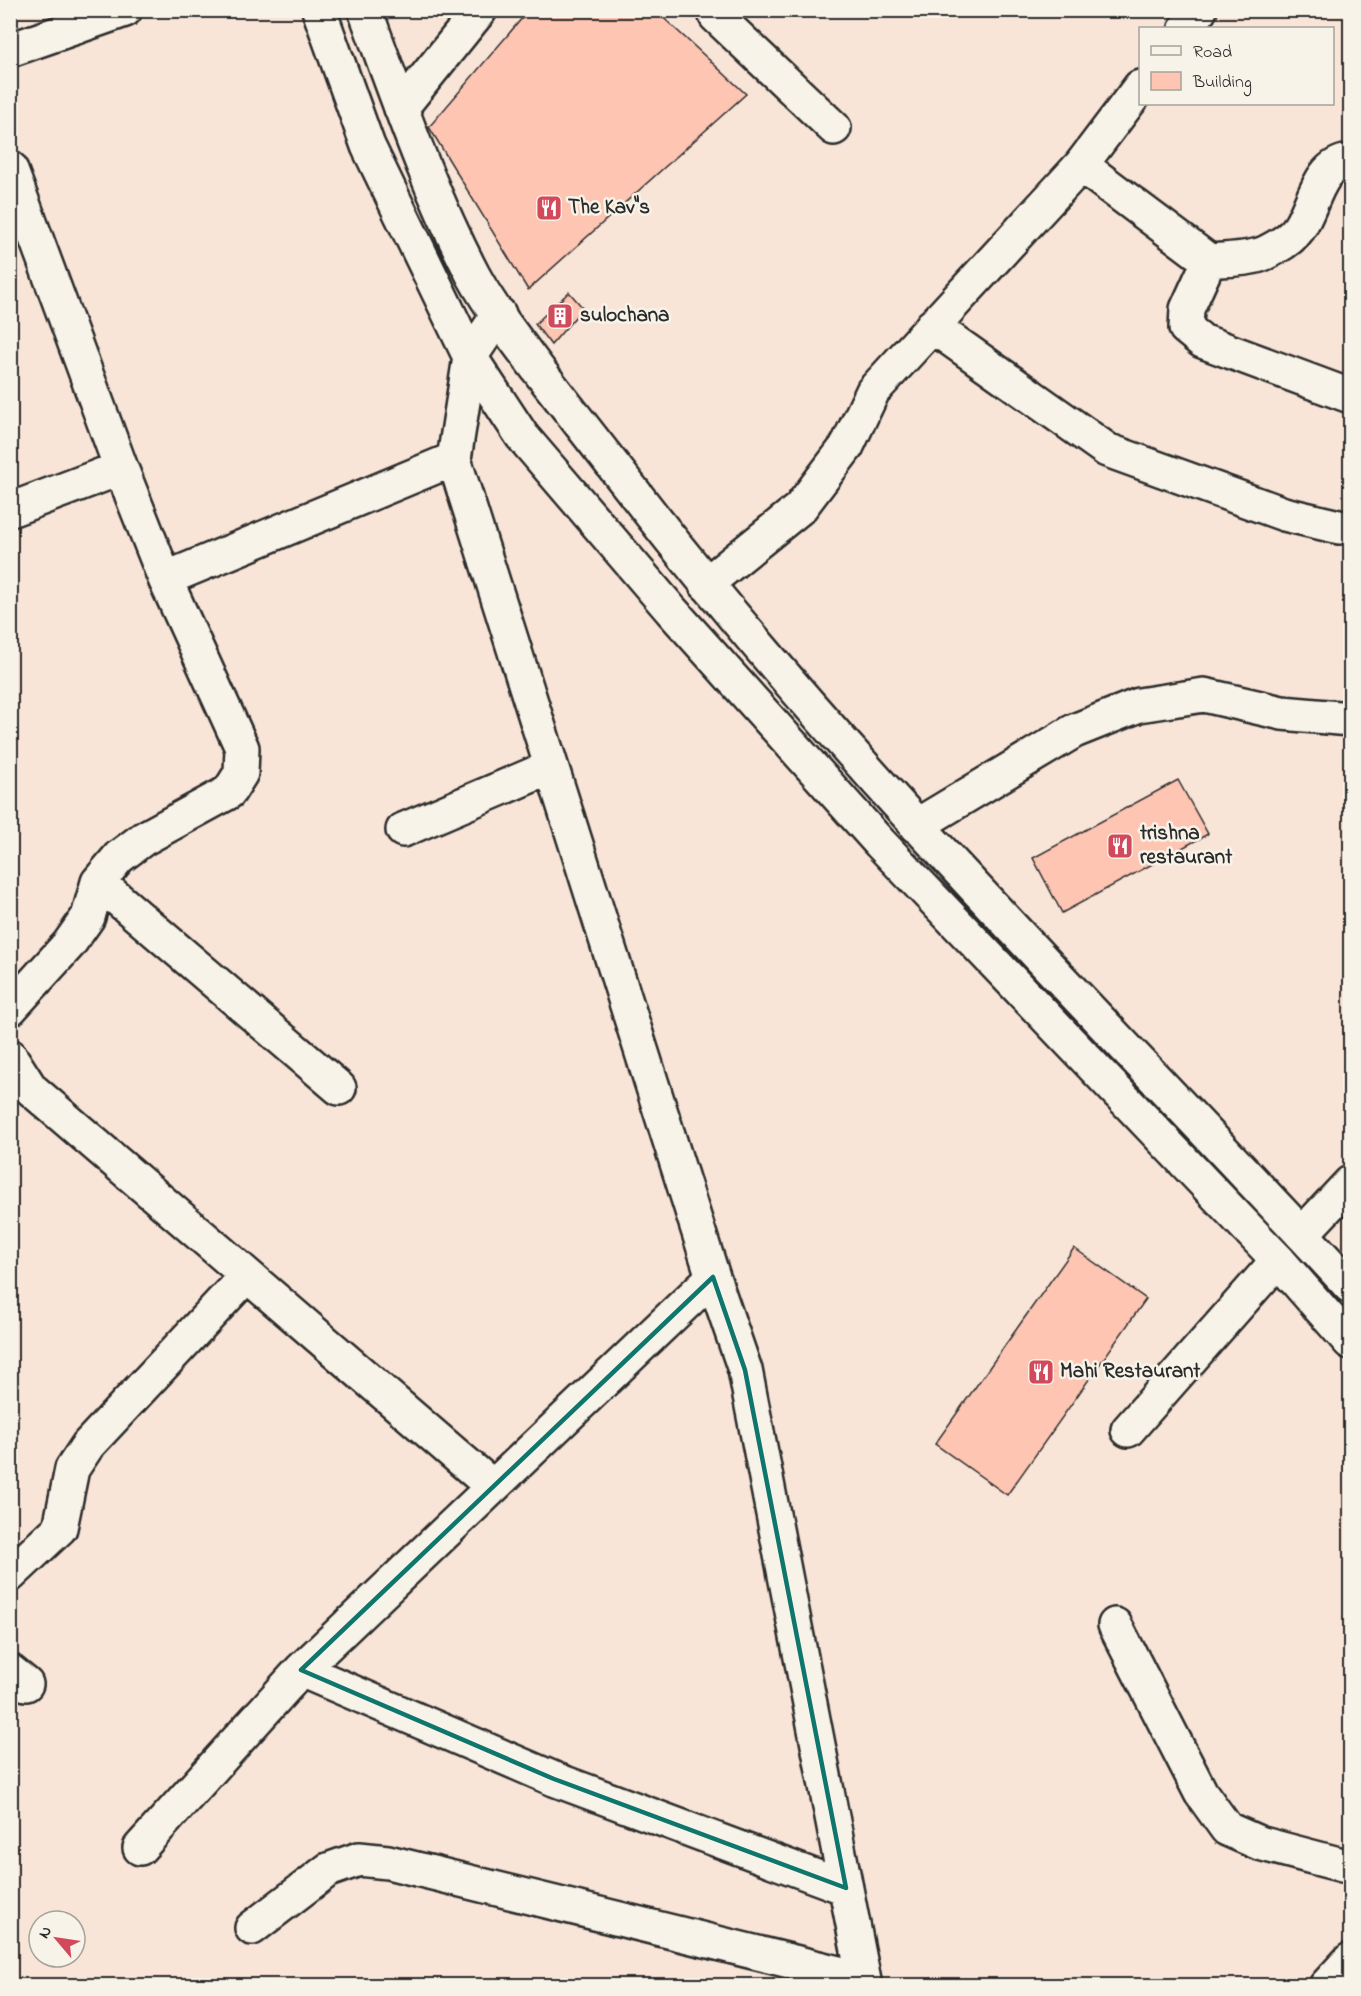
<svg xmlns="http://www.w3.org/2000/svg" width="1361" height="1996" viewBox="0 0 1361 1996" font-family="'Indie Flower',sans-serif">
	<rect width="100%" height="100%" fill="#f9e5d8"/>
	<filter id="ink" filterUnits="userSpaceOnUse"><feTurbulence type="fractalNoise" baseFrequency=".0167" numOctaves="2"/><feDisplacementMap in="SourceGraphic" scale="12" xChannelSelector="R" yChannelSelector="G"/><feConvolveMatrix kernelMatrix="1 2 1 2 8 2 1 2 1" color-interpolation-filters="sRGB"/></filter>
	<g filter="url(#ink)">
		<!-- building -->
		<path fill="#fec5b3" stroke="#2b2b2b" stroke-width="1.5" d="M529,10H655L746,94L528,290L429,127Z
			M569,292L583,308L551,345L535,324Z
			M1178,780L1208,834L1062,913L1033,858Z
			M1074,1248L1146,1299L1007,1495L935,1444Z"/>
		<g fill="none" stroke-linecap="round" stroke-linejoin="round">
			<defs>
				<path id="street" d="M716,16L834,128
					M1186,28L1200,10
					M10,50L125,10
					M401,108L480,10
					M1081,165L1209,261C1227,259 1254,260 1269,251C1279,246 1292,238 1299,228C1315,204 1317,165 1350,161
					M10,168L121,468L165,579L242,748L241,773L229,792L143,839L119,857L98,882L88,917L69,944L10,1009
					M1209,261L1187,309L1186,328L1202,341L1350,396
					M499,314L470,357L454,459L713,1277L745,1370L865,1986
					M932,326L1107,450L1284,514L1339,527
					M10,510L121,468
					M165,579L454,459
					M706,584L800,508L847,446L873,391L1081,165L1140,87
					M916,826L1074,731L1139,705L1204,695L1282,713L1350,719
					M403,830L551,767
					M98,882L339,1088
					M10,1056L31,1089L493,1487
					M1302,1234L1350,1183
					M1128,1430L1278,1260
					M10,1575L60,1528L72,1469L88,1445L247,1275
					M1115,1625L1201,1793L1227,1829L1259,1843L1350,1867
					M301,1670L554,1779L846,1888
					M10,1671L26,1684
					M140,1848L301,1670L713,1277
					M252,1928L328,1870L359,1859L388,1862L863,1979
					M1326,1986L1350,1960"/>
				<path id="secondary" d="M319,10L368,146L470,357L522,436L671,610L880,843L1278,1260L1350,1342
					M365,10C398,99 429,191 473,275C492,310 519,344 543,376C580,423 616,470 654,518C868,790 1116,1032 1350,1286"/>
			</defs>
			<!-- street casing -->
			<use href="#street" stroke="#2b2b2b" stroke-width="38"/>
			<!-- secondary casing -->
			<use href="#secondary" stroke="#2b2b2b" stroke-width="38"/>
			<!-- street -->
			<use href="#street" stroke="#f7f3e8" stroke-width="33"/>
			<!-- secondary -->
			<use href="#secondary" stroke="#f7f3e8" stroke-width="33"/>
		</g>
	</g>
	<!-- marked area -->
	<path fill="none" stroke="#0f766e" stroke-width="4.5" stroke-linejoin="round" d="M713,1277L745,1370L846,1888L554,1779L301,1670Z"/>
	<!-- icons -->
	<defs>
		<symbol id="restaurant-square" viewBox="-11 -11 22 22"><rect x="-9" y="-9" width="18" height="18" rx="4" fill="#d1495b" stroke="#f7f3e8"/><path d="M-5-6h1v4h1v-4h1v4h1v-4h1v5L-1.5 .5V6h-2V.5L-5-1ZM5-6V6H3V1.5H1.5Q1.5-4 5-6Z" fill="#fff"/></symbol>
		<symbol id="building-square" viewBox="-11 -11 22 22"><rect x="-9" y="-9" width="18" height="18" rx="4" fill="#d1495b" stroke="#f7f3e8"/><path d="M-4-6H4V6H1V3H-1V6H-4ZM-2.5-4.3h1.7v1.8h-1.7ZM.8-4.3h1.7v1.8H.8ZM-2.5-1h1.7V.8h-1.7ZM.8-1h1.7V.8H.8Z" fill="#fff"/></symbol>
	</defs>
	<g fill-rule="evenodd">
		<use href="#restaurant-square" x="534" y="193" width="30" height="30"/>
		<use href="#building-square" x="545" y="301" width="30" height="30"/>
		<use href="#restaurant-square" x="1105" y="831" width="30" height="30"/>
		<use href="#restaurant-square" x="1026" y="1357" width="30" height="30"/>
	</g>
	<g text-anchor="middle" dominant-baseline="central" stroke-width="5" stroke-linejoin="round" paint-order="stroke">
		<!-- poi labels -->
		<g font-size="21" font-weight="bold" fill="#2b2b2b" stroke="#f7f3e8" text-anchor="start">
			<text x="568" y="208">The Kav"s</text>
			<text x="580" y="316">sulochana</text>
			<text x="1140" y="834">trishna<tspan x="1140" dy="24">restaurant</tspan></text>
			<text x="1060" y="1372">Mahi Restaurant</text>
		</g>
	</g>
	<!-- margin -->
	<rect width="1361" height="1996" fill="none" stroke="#f7f3e8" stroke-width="36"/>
	<rect x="18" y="18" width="1325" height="1960" fill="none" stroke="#2b2b2b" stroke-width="2" filter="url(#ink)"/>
	<!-- legend -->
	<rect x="1139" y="27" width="195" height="78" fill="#f7f3e8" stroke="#a5a39c" stroke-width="1.5"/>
	<rect x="1151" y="46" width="30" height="9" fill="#f7f3e8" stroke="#a5a39c" stroke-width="1.5"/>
	<text x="1193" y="57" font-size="18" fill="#2b2b2b">Road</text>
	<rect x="1151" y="72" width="30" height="18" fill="#fec5b3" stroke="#a5a39c" stroke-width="1.5"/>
	<text x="1193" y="87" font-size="18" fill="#2b2b2b">Building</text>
	<!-- north arrow -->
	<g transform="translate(57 1939) rotate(299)"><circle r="28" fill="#f7f3e8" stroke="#a5a39c" stroke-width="1.5"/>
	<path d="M0-4.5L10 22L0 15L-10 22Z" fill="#d1495b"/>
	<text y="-9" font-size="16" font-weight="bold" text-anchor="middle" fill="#2b2b2b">N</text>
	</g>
</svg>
